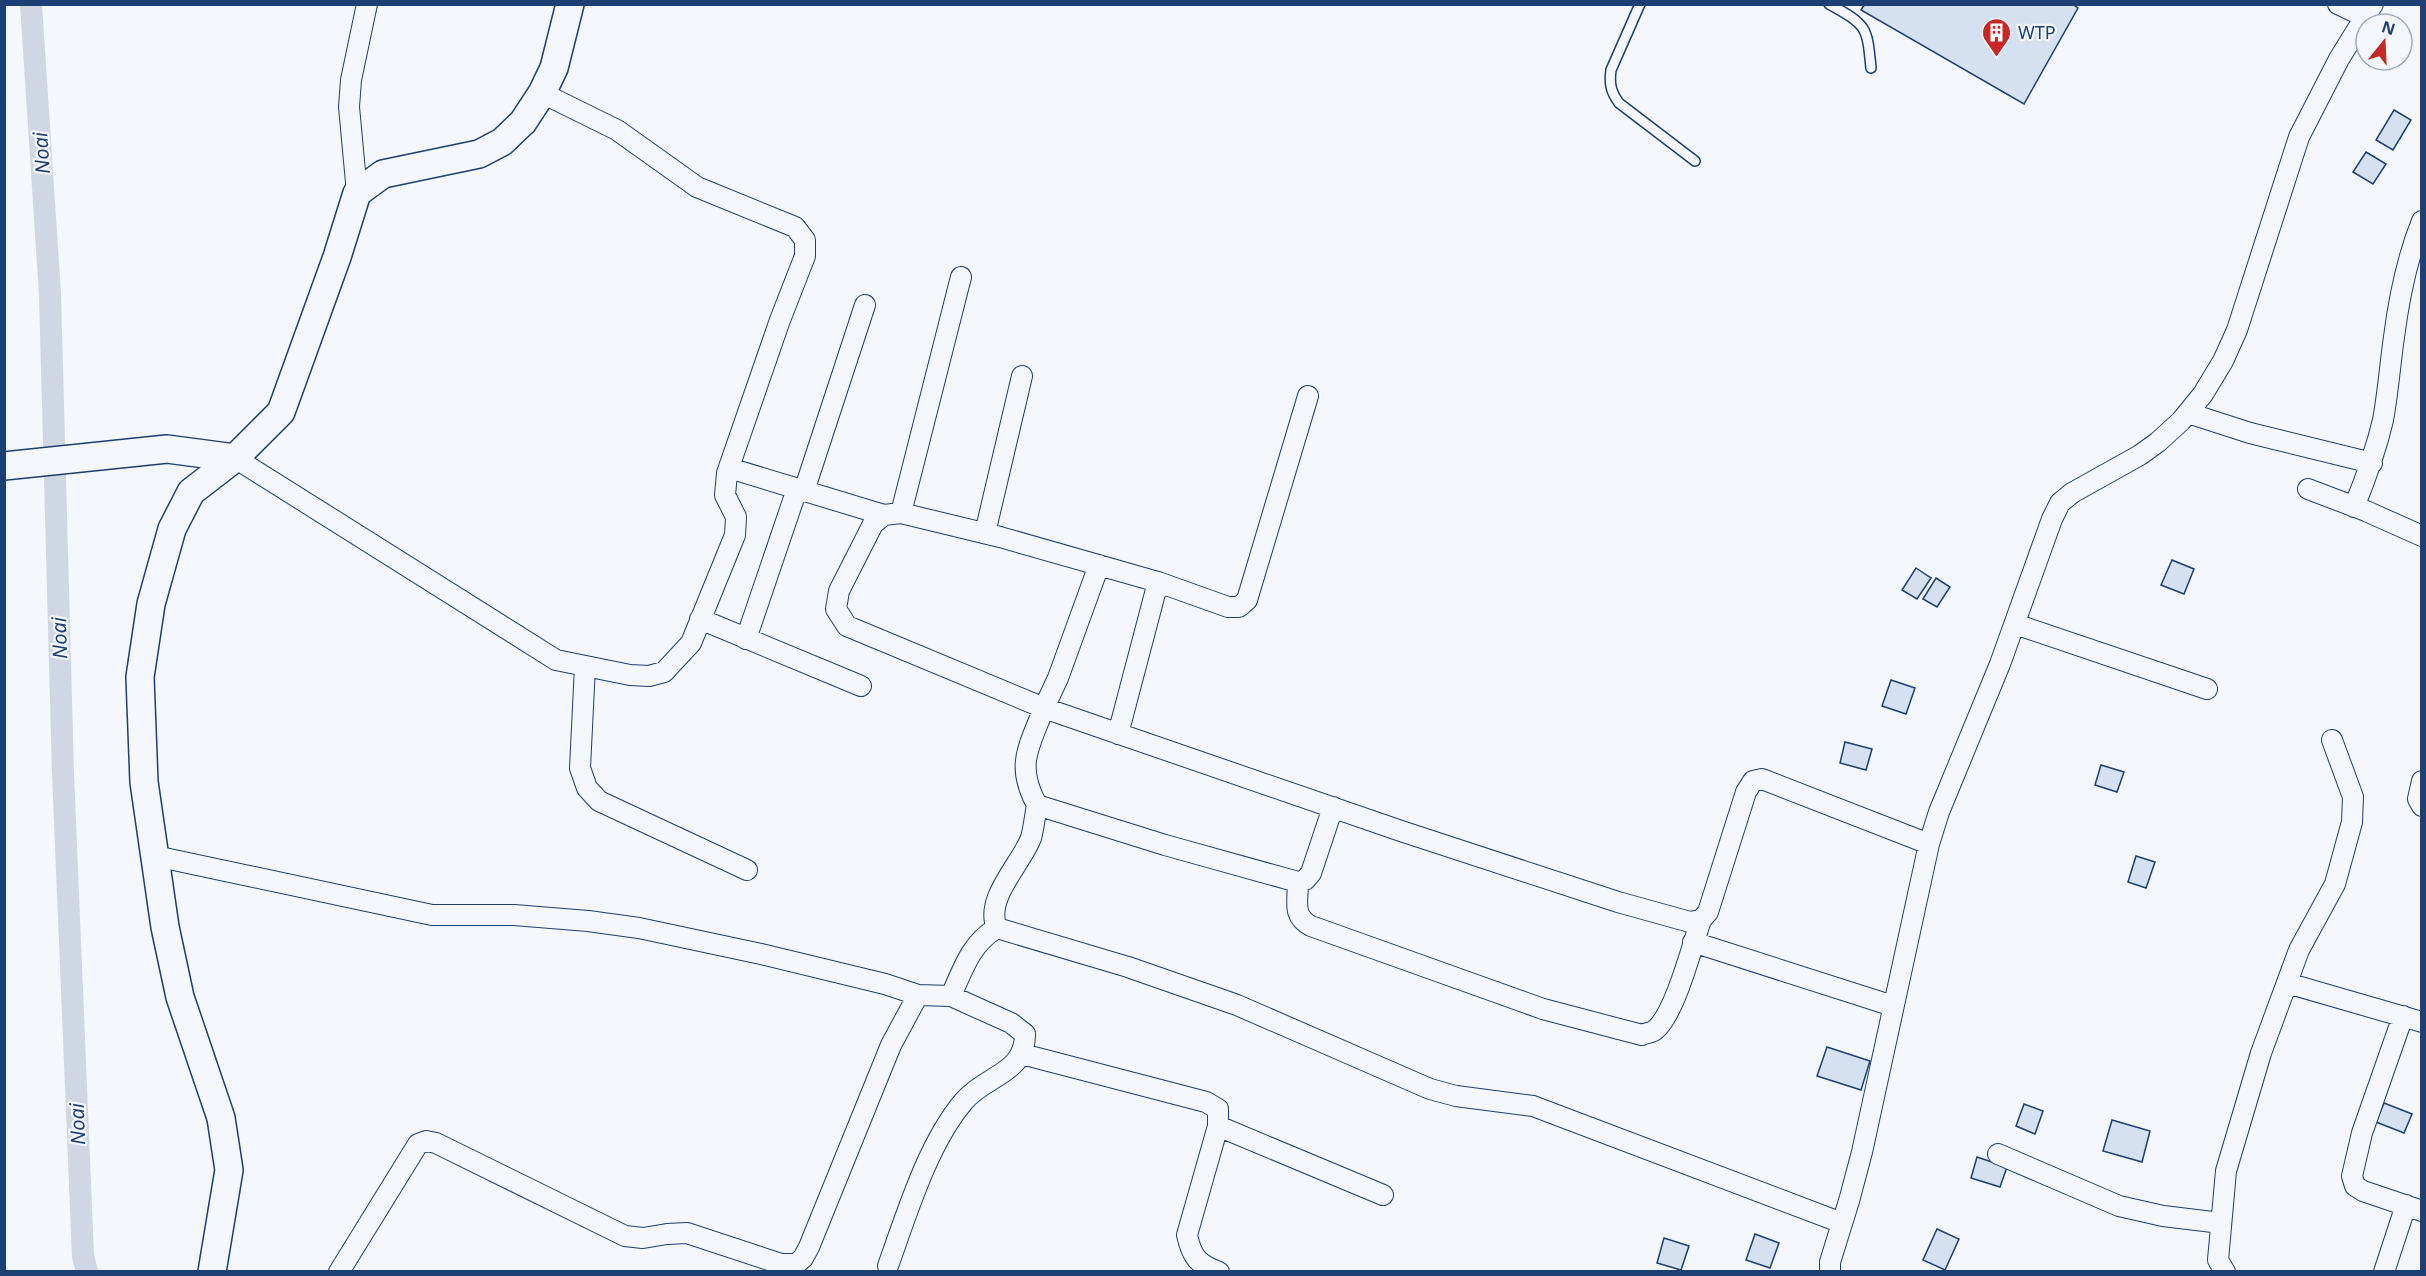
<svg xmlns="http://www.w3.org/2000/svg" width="2426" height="1276" viewBox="0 0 2426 1276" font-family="'Noto Sans',sans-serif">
	<rect width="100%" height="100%" fill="#f4f7fb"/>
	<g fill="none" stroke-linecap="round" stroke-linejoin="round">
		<!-- canal -->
		<path stroke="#cfd7e4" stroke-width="22" d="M31,4L50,294L63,774L83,1256L87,1272"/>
	</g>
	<!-- building -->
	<path fill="#d5e0f0" stroke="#1d3f73" stroke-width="1.5" d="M1865,4H2072L2078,8L2024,104L1861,10Z
		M2394,110L2411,120L2393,150L2376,140Z
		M2366,152L2386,164L2373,184L2353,172Z
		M2172,560L2194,569L2184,594L2161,585Z
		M1916,568L1931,578L1917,599L1902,590Z
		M1936,578L1950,587L1937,607L1923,599Z
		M1891,680L1915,688L1906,714L1882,706Z
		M1845,742L1872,749L1866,770L1840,763Z
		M2101,765L2124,772L2117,792L2095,785Z
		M2136,856L2155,862L2146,888L2128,882Z
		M1827,1047L1870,1061L1861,1090L1817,1076Z
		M2384,1103L2412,1114L2404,1133L2376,1122Z
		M2024,1104L2043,1111L2035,1134L2016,1126Z
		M2112,1120L2150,1131L2142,1162L2103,1151Z
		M1977,1157L2007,1167L2000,1187L1971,1178Z
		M1937,1229L1959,1239L1945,1270L1923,1260Z
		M1755,1234L1779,1243L1770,1268L1746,1260Z
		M1664,1238L1689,1246L1681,1270L1657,1263Z"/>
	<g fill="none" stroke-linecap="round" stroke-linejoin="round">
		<defs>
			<path id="lane" d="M1640,4L1611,70C1609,84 1611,92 1619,103L1695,161
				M1829,4C1867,25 1867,26 1871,68"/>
			<path id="street" d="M2338,4L2365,17
				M357,193L349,107L351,80L367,4
				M1308,396L1247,600L1239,607H1228L1158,582L1000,537L901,513L884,515L873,524L839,591L836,609L847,626L1044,708C1029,747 1015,765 1037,805C1035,815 1034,827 1031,838C1021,864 984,899 997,928L1128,967L1237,1005L1430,1089L1456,1096L1533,1106L1842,1223
				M2188,413L2250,433L2372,463
				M235,458L556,660L630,675L649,676L664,672L691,643L735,535L736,517L725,495L727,473L780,320L805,256V240L795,227L697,187L617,130L542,93
				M729,468L884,515
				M2308,489L2366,511L2422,536
				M804,491L865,305
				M2354,507C2366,478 2376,450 2383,420C2388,393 2390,365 2394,337C2399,298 2407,258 2422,221
				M901,513L961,277
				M985,533L1022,376
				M1099,565L1058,678L1044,708L1401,831L1618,902L1690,922L1701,920L1708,912L1746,792L1753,781L1762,779L1929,844
				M700,619L861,686
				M2015,624L2207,689
				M746,639L797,489
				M585,666L580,768L587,788L599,801L747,870
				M1118,734L1158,582
				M2422,781L2418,799L2422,806
				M1037,805L1165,845L1298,882L1305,880L1311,873L1333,807
				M155,856L432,915H514L588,921L639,928L761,954L885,984L918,995
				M1298,882C1298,902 1292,916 1311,926L1543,1009L1642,1035C1646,1033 1651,1033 1655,1030C1675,1014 1692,946 1701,920
				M1693,942L1893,1006
				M2287,983L2422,1022
				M2403,1016L2362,1133L2352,1176L2355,1186L2363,1191L2422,1211
				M1022,1054L1206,1102L1218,1109V1126L1187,1235C1192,1258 1198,1264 1219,1272
				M1218,1126L1383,1195
				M1998,1154L2119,1206L2163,1216L2221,1223
				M888,1266C907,1213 928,1143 964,1101C986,1075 1025,1074 1025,1034L1011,1023L951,996
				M339,1272L418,1144L426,1141L436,1143L625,1236L643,1238L667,1234L687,1233L781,1264H796L803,1258L809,1247L891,1045L918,995L951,996C963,969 971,943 997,928
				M1830,1272V1262L1849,1201L1862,1152L1929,844L1939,812L2000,664L2052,519L2060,503L2072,493L2140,455L2158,442L2181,421L2203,394L2223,361L2237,330L2299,137L2339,59L2373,4
				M2225,1272L2218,1260L2226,1171L2261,1053L2299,950L2335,884L2352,822L2353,797L2332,740
				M2384,1272L2406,1205"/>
			<path id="secondary" d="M4,466L167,449L235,458
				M212,1272L229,1170L221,1118L180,997L165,927L144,782L140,677L151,604L172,529L191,492L235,458L281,412L337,257L357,193L383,174L479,154L502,142L523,122L542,93L554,68L570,4"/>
		</defs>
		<!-- lane casing -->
		<use href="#lane" stroke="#1d3f73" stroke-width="12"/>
		<!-- street casing -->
		<use href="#street" stroke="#1d3f73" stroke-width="22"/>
		<!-- secondary casing -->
		<use href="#secondary" stroke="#1d3f73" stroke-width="30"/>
		<!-- lane -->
		<use href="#lane" stroke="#f4f7fb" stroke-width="9"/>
		<!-- street -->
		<use href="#street" stroke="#f4f7fb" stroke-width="20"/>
		<!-- secondary -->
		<use href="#secondary" stroke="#f4f7fb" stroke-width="27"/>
	</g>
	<!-- icons -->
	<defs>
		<symbol id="building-pin" viewBox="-11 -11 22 30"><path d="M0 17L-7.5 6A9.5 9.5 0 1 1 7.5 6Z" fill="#c62828" stroke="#f4f7fb"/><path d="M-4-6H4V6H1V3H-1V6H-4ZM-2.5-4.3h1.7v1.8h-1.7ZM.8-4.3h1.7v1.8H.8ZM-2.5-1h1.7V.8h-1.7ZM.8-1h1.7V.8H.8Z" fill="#fff"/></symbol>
	</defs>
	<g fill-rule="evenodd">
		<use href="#building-pin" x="1980" y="16" width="33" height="45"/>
	</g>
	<g text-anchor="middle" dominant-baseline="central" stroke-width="4.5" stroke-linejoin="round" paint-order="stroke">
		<!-- poi labels -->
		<g font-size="18" fill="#1d3f73" stroke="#f4f7fb" text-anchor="start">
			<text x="2018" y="32">WTP</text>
		</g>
		<!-- water labels -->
		<g font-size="20" font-style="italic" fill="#1d3f73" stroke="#f4f7fb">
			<text transform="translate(41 153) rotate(-94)">Noai</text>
			<text transform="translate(59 638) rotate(-92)">Noai</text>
			<text transform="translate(77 1124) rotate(-92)">Noai</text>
		</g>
	</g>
	<!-- border -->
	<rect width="2426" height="1276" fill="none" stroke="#1d3f73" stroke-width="12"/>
	<!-- north arrow -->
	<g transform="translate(2384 42) rotate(18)"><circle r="28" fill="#f4f7fb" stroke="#9eadc5" stroke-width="1.5"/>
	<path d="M0-4.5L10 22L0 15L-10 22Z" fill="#c62828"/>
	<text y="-9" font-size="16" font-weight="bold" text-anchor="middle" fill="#1d3f73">N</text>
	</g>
</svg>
